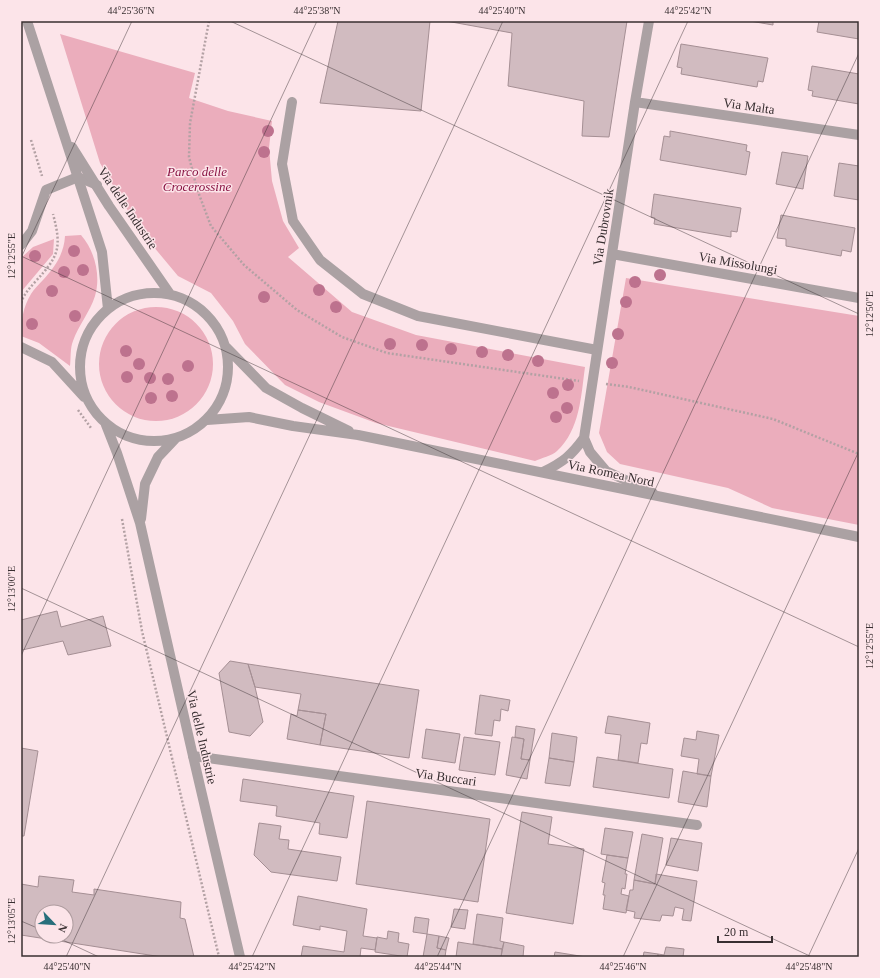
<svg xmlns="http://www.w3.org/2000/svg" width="880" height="978" viewBox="0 0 880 978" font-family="Georgia,serif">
	<rect width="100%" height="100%" fill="#fce4e9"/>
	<!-- green -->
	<path fill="#ebadbc" d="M60,34L195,73L189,98L228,111L272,121L269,148L272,181L283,221L299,248L288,257L352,312L416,335L585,367C581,396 580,430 557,451C552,456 541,458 535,461L376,423L319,402L285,385L245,344L233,321L211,293L178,276L138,228L100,163Z
		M81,235C95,251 101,276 95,296C90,312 78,326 73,341C70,348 71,358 70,366L39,343L21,336C21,321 23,307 31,294C34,289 39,284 43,280C55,267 64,254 65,236Z
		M54,239L53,254L21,292V258L33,247Z
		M626,278L859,316V525L772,508L728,488L620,464L607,452L599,433Z
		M99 364a57 57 0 1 1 114 0a57 57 0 1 1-114 0Z"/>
	<!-- building -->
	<path fill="#d1bbc0" stroke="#a58f94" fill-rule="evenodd" d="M338,21H430L421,111L320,103Z
		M446,21H627L609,137L582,136L584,101L508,86L512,33Z
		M750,21H773V25Z
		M819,21H859V39L817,32Z
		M681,44L768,58L763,82L758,81L757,87L681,74L682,68L677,67Z
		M812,66L859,74V104L812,96L813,91L808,90Z
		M670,131L747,145L746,151L750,152L746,175L660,160L664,136L670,137Z
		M782,152L808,156L803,189L776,184Z
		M839,163L859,166V200L834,196Z
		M654,194L741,208L737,232L731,231V237L654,224L655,218L651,217Z
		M781,215L855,228L851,252L842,250L841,256L786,246V239L777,238Z
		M57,611L61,627L103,616L111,646L68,655L63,641L22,650L21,620Z
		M230,661L248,664L255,687L263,722L250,736L229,732L219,673Z
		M248,664L419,690L409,758L320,745L326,714L298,710L301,694L255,687Z
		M480,695L510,700L508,711L501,709L500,721L494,720L492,736L475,734Z
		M298,710L326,714L320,745L287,739L291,714L297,716Z
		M608,716L650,723L647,744L641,743L638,763L618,760L621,735L605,733Z
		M516,726L535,729L530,760L521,759L524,739L515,737Z
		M426,729L460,734L455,763L422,758Z
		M697,731L719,735L711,776L697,774L699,759L681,756L684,738L696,740Z
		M552,733L577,737L574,762L549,758Z
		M464,737L500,742L495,775L459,770Z
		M512,737L524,739L521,759L530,760L527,779L506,775Z
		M21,748L38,751L24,836H21Z
		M597,757L673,769L669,798L593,787Z
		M549,758L574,762L570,786L545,783Z
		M683,771L711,776L707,807L678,802Z
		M243,779L354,796L347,838L319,834L320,823L276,816L277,806L240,801Z
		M367,801L490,819L478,902L356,884Z
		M522,812L552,817L548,844L584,849L573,924L506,913Z
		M259,823L281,826L279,839L289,840L288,849L341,857L337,881L271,872L254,855Z
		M605,828L633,832L628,858L601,854Z
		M642,834L663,838L655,884L634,880Z
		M671,838L702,843L698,871L666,865Z
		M607,855L628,858L625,874H627L625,889L622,888L621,894L629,896L626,913L603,909L605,895H603L605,883L602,882Z
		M656,874L697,881L691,921L682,920L684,909L675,907L673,916L662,915L660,921L634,918L635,912L626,910L630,890H633L634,880L655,884Z
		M39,876L74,880L72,892L94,895V889L181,902L180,918L185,919L194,957H162L21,935V884L38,887ZM42,912H66V936H42Z
		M298,896L367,909L363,936L377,938L375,950L361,948L360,957H301L303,946L344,952L347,931L320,926V930L293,925Z
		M454,909L468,910L465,929L451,927Z
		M477,914L503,918L500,941L504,942L502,949L473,944Z
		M415,917L429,919L427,934L413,932Z
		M388,931L399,933L398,942L409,944L407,957L375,952L377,937L387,939Z
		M427,934L439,936L437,948L446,950L445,957H423Z
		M439,936L449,938L446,950L437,948Z
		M458,942L502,949L501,957H456Z
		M504,942L524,946L523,957H501Z
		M666,947L684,949L683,957H658V954L664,955Z
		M555,952L586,957H554Z
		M644,952L658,954V957H643Z"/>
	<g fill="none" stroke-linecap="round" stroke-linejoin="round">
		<!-- path -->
		<path stroke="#b3a1a4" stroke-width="2.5" stroke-dasharray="2 2" stroke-linecap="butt" d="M209,21L190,123L189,157L197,189L211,226L244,265L297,310L342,337L387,353L579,381
			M31,140L42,176
			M21,303C24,294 29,289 35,282C59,256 62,248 53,214
			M606,384L629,387L773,419L859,454
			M78,410L91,428
			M122,519L142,631L219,957"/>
		<!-- service -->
		<path stroke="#aba1a3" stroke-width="10" d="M292,102L282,164L293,221L320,260L363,294L418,316L597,350"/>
		<!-- minor -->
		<path stroke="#aba1a3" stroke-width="10" d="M635,102L859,135
			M21,245L32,231L46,190L78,177L97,185
			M612,254L859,298
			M584,438L590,452L606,471L653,493
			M543,472C563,462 571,456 584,438L635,102L649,21
			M193,756L697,825"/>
		<!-- tertiary -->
		<path stroke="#aba1a3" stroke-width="10" d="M27,21L102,252L108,309
			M72,147L109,206L170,294
			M80 367a74 74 0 1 1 148 0a74 74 0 1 1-148 0Z
			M21,347L52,362L84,397
			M226,347L266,388L302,408L349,431
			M207,420L249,417L293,426L358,435L859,537
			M106,425L117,453L140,523L193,756L240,957
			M141,519L145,484L158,457L175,439"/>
	</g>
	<!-- trees -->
	<g fill="#bd728e">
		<circle cx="268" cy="131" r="6"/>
		<circle cx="264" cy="152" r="6"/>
		<circle cx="74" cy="251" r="6"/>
		<circle cx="35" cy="256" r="6"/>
		<circle cx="83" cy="270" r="6"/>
		<circle cx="64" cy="272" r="6"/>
		<circle cx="660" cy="275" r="6"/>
		<circle cx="635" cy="282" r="6"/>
		<circle cx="319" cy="290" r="6"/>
		<circle cx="52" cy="291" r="6"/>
		<circle cx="264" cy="297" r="6"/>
		<circle cx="626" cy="302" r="6"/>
		<circle cx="336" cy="307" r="6"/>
		<circle cx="75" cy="316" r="6"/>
		<circle cx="32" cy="324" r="6"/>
		<circle cx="618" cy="334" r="6"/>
		<circle cx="390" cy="344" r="6"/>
		<circle cx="422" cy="345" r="6"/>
		<circle cx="451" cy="349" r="6"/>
		<circle cx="126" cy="351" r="6"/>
		<circle cx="482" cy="352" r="6"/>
		<circle cx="508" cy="355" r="6"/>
		<circle cx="538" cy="361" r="6"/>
		<circle cx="612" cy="363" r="6"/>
		<circle cx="139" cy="364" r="6"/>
		<circle cx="188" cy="366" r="6"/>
		<circle cx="127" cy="377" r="6"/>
		<circle cx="150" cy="378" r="6"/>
		<circle cx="168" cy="379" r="6"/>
		<circle cx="568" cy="385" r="6"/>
		<circle cx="553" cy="393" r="6"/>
		<circle cx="172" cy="396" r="6"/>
		<circle cx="151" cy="398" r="6"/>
		<circle cx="567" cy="408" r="6"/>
		<circle cx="556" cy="417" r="6"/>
	</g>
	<!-- ticks -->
	<path fill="none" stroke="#382f31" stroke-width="1" stroke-opacity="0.45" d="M230,21L859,314M21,256L859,647M21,258L132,21M21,588L812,957M21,656L317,21M21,921L42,930M54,936L99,957M66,957L503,21M252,957L688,21M437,957L859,53M623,957L859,451M808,957L859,848"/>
	<g text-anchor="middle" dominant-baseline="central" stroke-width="3" stroke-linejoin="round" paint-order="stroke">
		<!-- street labels -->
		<g font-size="13" fill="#382f31" stroke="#fce4e9">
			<text transform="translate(749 106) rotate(8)">Via Malta</text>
			<text transform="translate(128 208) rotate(56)">Via delle Industrie</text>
			<text transform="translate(603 227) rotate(-81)">Via Dubrovnik</text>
			<text transform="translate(738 263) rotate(10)">Via Missolungi</text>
			<text transform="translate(611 473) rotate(12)">Via Romea Nord</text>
			<text transform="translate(202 737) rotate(77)">Via delle Industrie</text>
			<text transform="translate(446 777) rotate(8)">Via Buccari</text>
		</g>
		<!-- park labels -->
		<g font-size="13" font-style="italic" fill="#891444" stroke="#fce4e9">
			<text x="197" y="171">Parco delle<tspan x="197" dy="15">Crocerossine</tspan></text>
		</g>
	</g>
	<!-- border -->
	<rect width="880" height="978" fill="none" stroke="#fce4e9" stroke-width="44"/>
	<!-- north arrow -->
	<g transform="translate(54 924) rotate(115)"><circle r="19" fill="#fce4e9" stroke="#ae9c9f"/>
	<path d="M0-3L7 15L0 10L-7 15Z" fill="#286f7c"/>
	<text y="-6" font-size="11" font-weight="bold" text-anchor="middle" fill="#382f31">N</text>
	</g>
	<!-- scale -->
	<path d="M718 936v6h54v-6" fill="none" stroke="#382f31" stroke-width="2"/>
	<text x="724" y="936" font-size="12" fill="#382f31" stroke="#fce4e9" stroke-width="3" paint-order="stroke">20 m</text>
	<rect x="22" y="22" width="836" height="934" fill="none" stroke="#382f31" stroke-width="1.5"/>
	<g font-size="10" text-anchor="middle" fill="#382f31">
		<text x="131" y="14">44°25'36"N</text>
		<text x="317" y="14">44°25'38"N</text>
		<text x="502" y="14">44°25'40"N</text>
		<text x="688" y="14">44°25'42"N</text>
		<text transform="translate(11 256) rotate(-90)" y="4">12°12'55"E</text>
		<text transform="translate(869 314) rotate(-90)" y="4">12°12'50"E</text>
		<text transform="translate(11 589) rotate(-90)" y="4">12°13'00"E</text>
		<text transform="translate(869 646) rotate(-90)" y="4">12°12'55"E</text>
		<text transform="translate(11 921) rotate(-90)" y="4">12°13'05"E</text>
		<text x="67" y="970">44°25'40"N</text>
		<text x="252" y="970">44°25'42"N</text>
		<text x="438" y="970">44°25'44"N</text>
		<text x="623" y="970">44°25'46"N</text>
		<text x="809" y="970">44°25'48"N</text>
	</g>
</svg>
